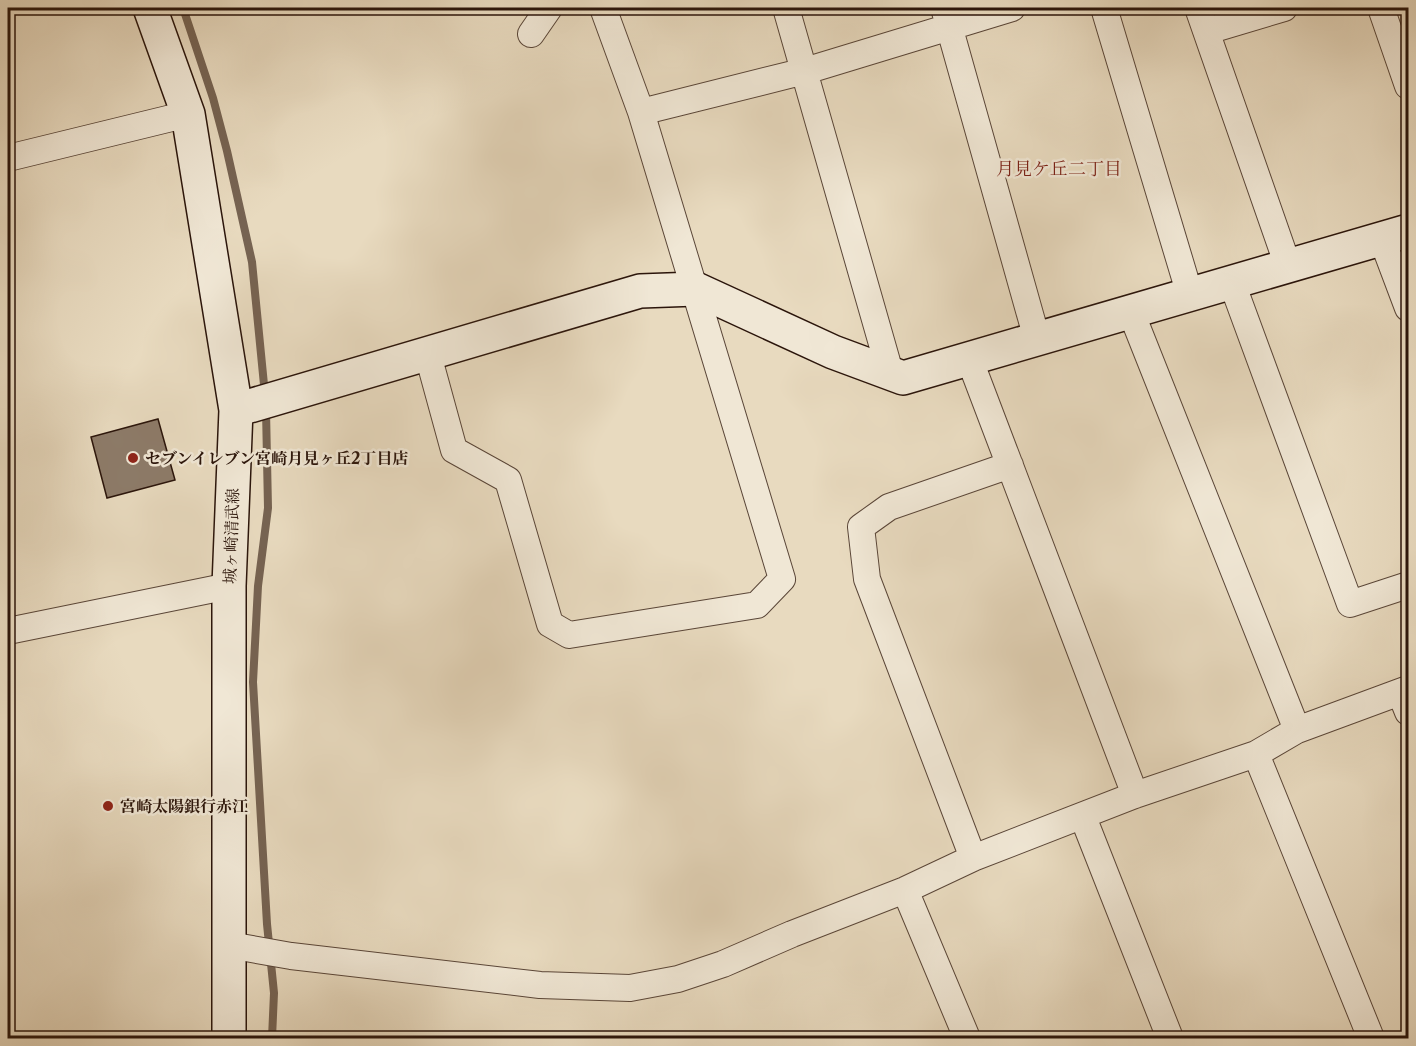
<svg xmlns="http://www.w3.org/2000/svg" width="1416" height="1046" viewBox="0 0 1416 1046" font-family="'Libre Caslon Text','Noto Serif JP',serif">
	<rect width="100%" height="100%" fill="#e8dabf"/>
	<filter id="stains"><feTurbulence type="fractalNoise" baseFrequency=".00333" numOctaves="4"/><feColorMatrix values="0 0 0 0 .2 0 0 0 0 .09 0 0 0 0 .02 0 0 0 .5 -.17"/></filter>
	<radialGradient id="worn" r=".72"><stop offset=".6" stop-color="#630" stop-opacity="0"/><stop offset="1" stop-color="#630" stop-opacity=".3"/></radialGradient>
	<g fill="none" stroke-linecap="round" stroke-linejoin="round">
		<!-- stream -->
		<path stroke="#766352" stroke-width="8" d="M183,8L213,98L227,151L252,262L265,395
			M266,410L268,508L258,586L253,682L267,924L274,993L272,1038"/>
	</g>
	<!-- building -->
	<path fill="#8d7b69" stroke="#2b150b" stroke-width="1.5" d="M158,419L175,480L107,498L91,437Z"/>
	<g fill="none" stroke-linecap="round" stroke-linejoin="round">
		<defs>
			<path id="street" d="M786,8L890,372
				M944,8L1037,339
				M1104,8L1190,295
				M1198,8L1288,266
				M1381,8L1408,86
				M1207,31L1284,8
				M531,34L549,8
				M641,112L805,71L1012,8
				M8,158L188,114
				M1382,239L1408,308
				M1232,283L1350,604L1408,585
				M1131,312L1297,730
				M428,355L454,450L508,480L550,624L569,635L757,605L782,579L641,112L603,8
				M969,358L1135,795
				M8,631L229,586
				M1400,692L1408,712
				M1256,754L1371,1038
				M1083,817L1170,1038
				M973,858L867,579L861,527L889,507L1010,465
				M905,890L967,1038
				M229,945L291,956L540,985L630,988L678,979L723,964L792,934L905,890L973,858L1135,795L1256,754L1297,730L1408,689"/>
			<path id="secondary" d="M150,8L188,114L236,410L229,586V1038
				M236,410L640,291L696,289L833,352L903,378L1408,231"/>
		</defs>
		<!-- street casing -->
		<use href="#street" stroke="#5a4638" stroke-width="28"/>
		<!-- secondary casing -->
		<use href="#secondary" stroke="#2b150b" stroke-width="36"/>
		<!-- street -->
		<use href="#street" stroke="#f0e7d5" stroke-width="26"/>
		<!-- secondary -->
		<use href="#secondary" stroke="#f0e7d5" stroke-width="33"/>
	</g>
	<!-- markers -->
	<g fill="#8f2418" stroke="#f0e7d5" stroke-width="2">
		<circle cx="133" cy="458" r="6"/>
		<circle cx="108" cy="806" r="6"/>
	</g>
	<g text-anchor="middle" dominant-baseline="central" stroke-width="5" stroke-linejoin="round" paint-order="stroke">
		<!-- poi labels -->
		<g font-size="16" font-weight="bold" fill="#2b150b" stroke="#f0e7d5" text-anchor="start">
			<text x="145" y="458">セブンイレブン宮崎月見ヶ丘2丁目店</text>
			<text x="120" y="806">宮崎太陽銀行赤江</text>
		</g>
		<!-- street labels -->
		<g font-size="16" fill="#2b150b" stroke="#f0e7d5">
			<text transform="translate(231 536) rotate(-88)">城ヶ崎清武線</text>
		</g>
		<!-- neighbourhood labels -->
		<g font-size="18" fill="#7a1f14" stroke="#f0e7d5">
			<text x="1059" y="169">月見ケ丘二丁目</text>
		</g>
	</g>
	<!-- margin -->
	<rect width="1416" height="1046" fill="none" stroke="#e8dabf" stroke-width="30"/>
	<rect x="9" y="9" width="1398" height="1028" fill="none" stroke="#2b150b" stroke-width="3"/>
	<rect x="15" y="15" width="1386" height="1016" fill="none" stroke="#2b150b" stroke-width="1.5"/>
	<rect width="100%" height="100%" filter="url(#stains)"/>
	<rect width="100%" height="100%" fill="url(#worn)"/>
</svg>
